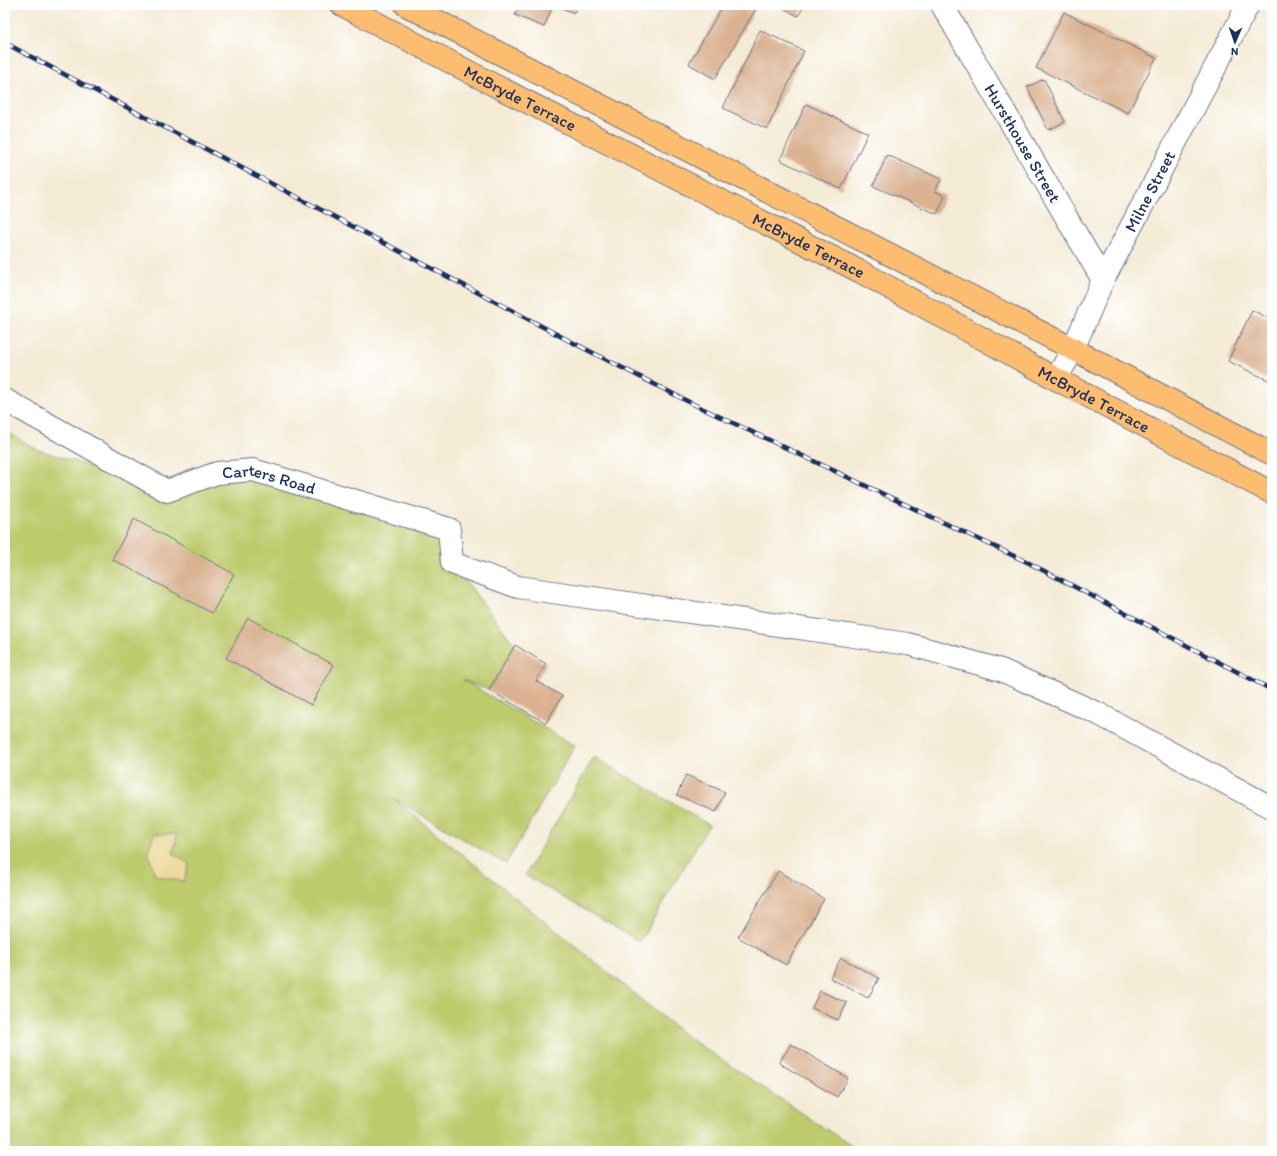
<svg xmlns="http://www.w3.org/2000/svg" width="1277" height="1156" viewBox="0 0 1277 1156" font-family="Itim,sans-serif">
	<rect width="100%" height="100%" fill="#fff"/>
	<filter id="ink" filterUnits="userSpaceOnUse"><feTurbulence type="fractalNoise" baseFrequency=".025" numOctaves="2"/><feDisplacementMap in="SourceGraphic" scale="8" xChannelSelector="R" yChannelSelector="G"/><feConvolveMatrix kernelMatrix="1 2 1 2 8 2 1 2 1" color-interpolation-filters="sRGB"/></filter>
	<filter id="wash" filterUnits="userSpaceOnUse"><feTurbulence type="fractalNoise" baseFrequency=".012" numOctaves="4" result="noise"/><feDisplacementMap in="SourceGraphic" scale="16" xChannelSelector="R" yChannelSelector="G"/><feGaussianBlur stdDeviation="0.9" result="paint"/><feColorMatrix in="noise" values="0 0 0 0 0 0 0 0 0 0 0 0 0 0 0 0 0 1.4 0 .05"/><feComposite in="paint" operator="in"/></filter>
	<g filter="url(#wash)">
		<rect width="100%" height="100%" fill="#f4ebd5"/>
		<!-- green -->
		<path fill="#becb6d" stroke="#6c7d66" d="M5,431L36,449L167,491L253,470L444,536L452,563L515,645L489,690L463,680L575,746L506,864L394,799L686,1036L859,1151H5Z
			M594,757L709,825L640,942L525,875Z"/>
		<!-- sand -->
		<path fill="#eeda9e" stroke="#84847e" d="M154,834H177L173,853L189,864L184,882L155,875L148,851Z"/>
		<g id="blocks">
			<!-- building -->
			<path fill="#dab292" d="M520,5H553L544,27L515,15Z
				M555,5H578L574,13Z
				M723,5H758L715,79L689,64Z
				M778,5H805L798,16Z
				M1064,12L1156,58L1128,113L1036,68Z
				M760,30L804,51L767,129L723,108Z
				M1044,79L1065,122L1048,130L1027,87Z
				M806,104L868,133L841,189L780,160Z
				M887,155L941,179L935,191L945,196L937,214L873,186Z
				M1252,310L1272,320V382L1228,361Z
				M134,519L234,574L212,613L112,559Z
				M248,618L334,665L311,705L226,658Z
				M515,645L546,664L536,681L562,696L546,723L489,690Z
				M686,775L725,792L716,812L677,795Z
				M778,871L824,899L786,965L738,937Z
				M841,958L879,978L868,998L830,978Z
				M820,991L847,1003L838,1020L812,1008Z
				M791,1044L848,1078L837,1097L779,1063Z"/>
		</g>
	</g>
	<g filter="url(#ink)">
		<use href="#blocks" fill-opacity="0" stroke="#677188" stroke-width="1"/>
		<g fill="none" stroke-linecap="round" stroke-linejoin="round">
			<defs>
				<g id="minor">
					<path id="s1" d="M942,5L1103,280"/>
					<path id="s2" d="M1056,379L1073,349L1103,280L1248,5"/>
					<path id="s3" d="M5,400L167,491L217,473L253,470L449,529L452,563L518,587L908,644L1001,670L1099,714L1272,808"/>
				</g>
				<g id="major">
					<path id="s4" d="M342,5L494,85L861,272L1056,379L1272,493"/>
					<path d="M406,5L1073,349L1272,454"/>
				</g>
			</defs>
			<!-- minor casing -->
			<use href="#minor" stroke="#677188" stroke-width="24"/>
			<!-- major casing -->
			<use href="#major" stroke="#677188" stroke-width="24"/>
			<!-- minor -->
			<use href="#minor" stroke="#fff" stroke-width="22"/>
			<!-- major -->
			<use href="#major" stroke="#fcbd6f" stroke-width="22"/>
			<defs>
				<path id="rail" d="M5,43L562,337L693,404L1029,563L1272,690"/>
			</defs>
			<!-- rail casing -->
			<use href="#rail" stroke="#1b2f5e" stroke-width="4.5"/>
			<!-- rail -->
			<use href="#rail" stroke="#fff" stroke-width="3" stroke-dasharray="9" stroke-linecap="butt"/>
		</g>
	</g>
	<g text-anchor="middle" dominant-baseline="central" stroke-width="3" stroke-linejoin="round" paint-order="stroke">
		<!-- street labels -->
		<g font-size="17" fill="#1b2f5e" stroke="#fff">
			<text stroke="none"><textPath href="#s4" startOffset="201">McBryde Terrace</textPath></text>
			<text stroke="none"><textPath href="#s1" startOffset="160">Hursthouse Street</textPath></text>
			<text stroke="none"><textPath href="#s2" startOffset="210">Milne Street</textPath></text>
			<text stroke="none"><textPath href="#s4" startOffset="525">McBryde Terrace</textPath></text>
			<text stroke="none"><textPath href="#s4" startOffset="849">McBryde Terrace</textPath></text>
			<text stroke="none"><textPath href="#s3" startOffset="292">Carters Road</textPath></text>
		</g>
	</g>
	<!-- margin -->
	<rect width="1277" height="1156" fill="none" stroke="#fff" stroke-width="20"/>
	<!-- north arrow -->
	<g transform="translate(1235 42) rotate(182)" stroke="#ffffff" stroke-width="3" paint-order="stroke">
	<path d="M0-3L7 15L0 10L-7 15Z" fill="#1b2f5e"/>
	<text y="-6" font-size="11" font-weight="bold" text-anchor="middle" fill="#1b2f5e">N</text>
	</g>
</svg>
